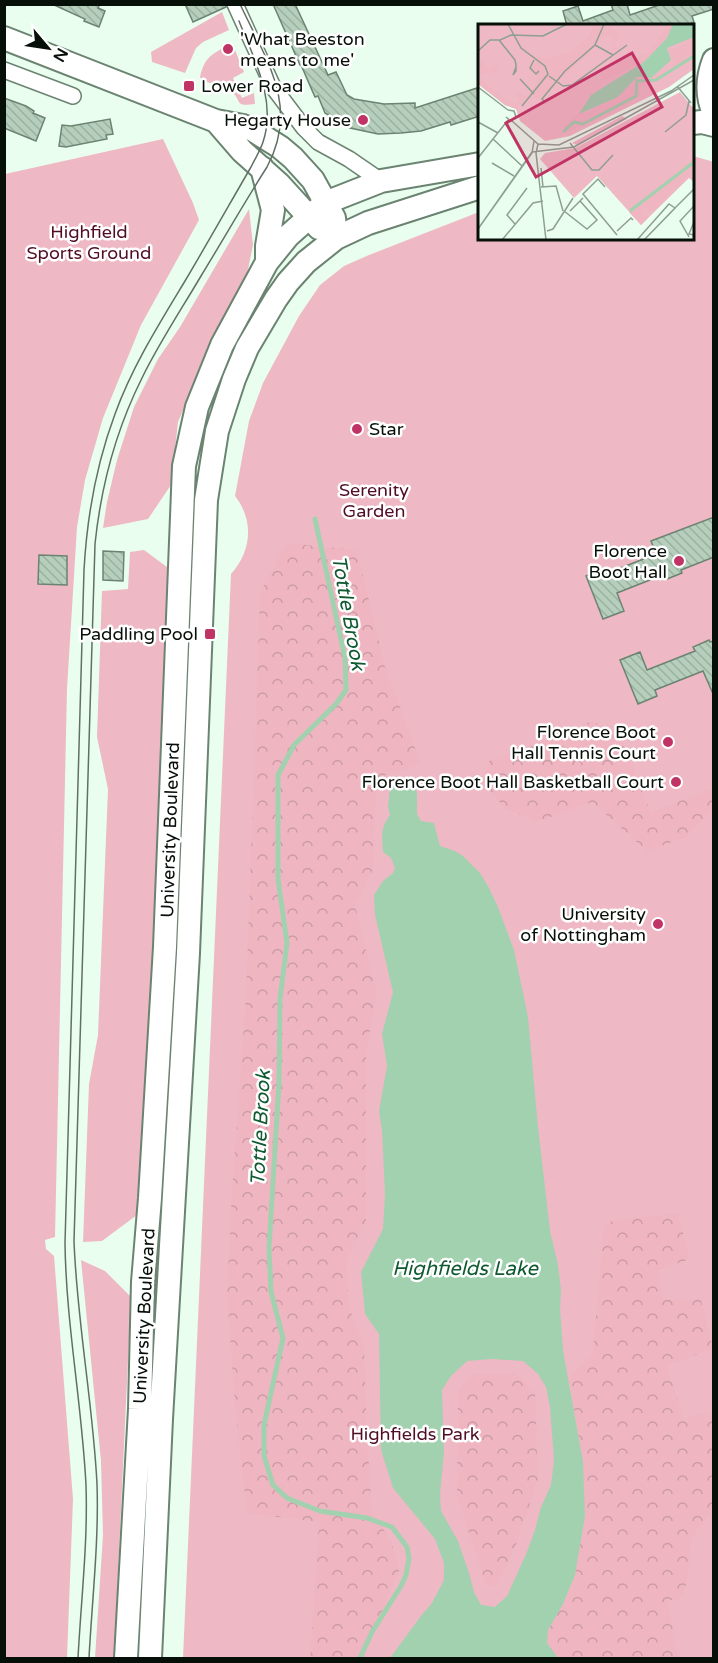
<svg xmlns="http://www.w3.org/2000/svg" width="718" height="1663" viewBox="0 0 718 1663" font-family="'Varela Round',sans-serif">
	<defs>
		<pattern id="forest-crowns" width="20" height="18" patternUnits="userSpaceOnUse" patternTransform="scale(1.5)"><rect width="20" height="18" fill="#efb6c2"/><path d="M2 6a3 3 0 1 1 6 0M12 15a3 3 0 1 1 6 0" fill="none" stroke="#cb9ba5"/></pattern>
		<pattern id="building-back-hatch" width="6" height="6" patternUnits="userSpaceOnUse" patternTransform="scale(1.5)"><rect width="6" height="6" fill="#b6cfbc"/><path d="M-1 5l2 2M0 0l6 6M5-1l2 2" fill="none" stroke="#9bb1a0"/></pattern>
	</defs>
	<rect width="100%" height="100%" fill="#e9feee"/>
	<!-- green -->
	<path fill="#eeb9c4" d="M222,12L229,30L203,42L196,48L185,73L152,62L151,52Z
		M223,48L226,54L235,50L244,72L233,78L242,98L254,93L255,104C233,107 243,101 231,91C225,87 209,83 202,80L200,77C203,62 209,55 223,48Z
		M163,139L193,203L199,220L141,325L103,418L85,480L77,527L67,689L55,1237L45,1240L46,1249L54,1256L73,1499L67,1658H5V174Z
		M693,156L714,162L713,1658H183L231,574C252,551 254,520 235,496L249,421L263,383L299,316L320,285L344,266L369,255L479,212L480,238H692Z
		M249,209L253,245L245,284L213,341L178,422L171,485L148,519L103,528L107,502L117,460L134,407L158,359L180,327Z
		M144,550L171,570L141,1212L102,1241L83,1242L89,1084L98,1035L108,789L97,737L102,591L128,589L130,552Z
		M81,1260L105,1271L131,1297L114,1658H95L103,1535L101,1461Z"/>
	<!-- forest -->
	<path fill="url(#forest-crowns)" d="M286,543L357,550L385,667L421,764L377,778L373,870L355,905L377,994L366,1052V1222L347,1259L348,1305L364,1344L367,1435L372,1511L392,1543L399,1571L362,1658H310L319,1522L247,1513L235,1406L227,1293L232,1191L246,996L260,593Z
		M593,721L622,740L651,812L713,788V808L686,837L647,851L592,802L537,822L506,809L482,783L489,761Z
		M678,1214L690,1259L659,1270L663,1299L701,1300L713,1348L667,1366L684,1419L713,1411L714,1508L693,1536L684,1597L668,1601L678,1658H558L547,1643L548,1630L563,1604L575,1575L583,1462L569,1379L593,1351L604,1223L630,1218Z
		M515,1373L535,1391L538,1480L516,1545L496,1587H487L457,1498L458,1390L473,1375Z"/>
	<!-- water -->
	<path fill="#a2d1af" fill-rule="evenodd" d="M412,782L417,793V814L421,821L434,823L440,846L455,851L463,856L480,873L488,886L498,907L514,950L528,1017L538,1127L550,1231L558,1265L561,1290L560,1308L563,1350L583,1462L585,1516L575,1575L563,1604L548,1630L547,1643L558,1658H390L421,1616L432,1603L444,1580V1563L435,1539L393,1488L381,1450L379,1334L365,1314L361,1272L383,1229L385,1194L382,1130L379,1111L387,1066L382,1034L393,992L375,915L374,895L383,881L393,873L395,868L391,858L383,852C382,835 380,829 390,815L388,807L390,786ZM492,1359L523,1361L538,1374L546,1387L550,1407L554,1460L551,1485L541,1507L535,1530L527,1552L507,1596L495,1607L481,1605L474,1592L469,1573L458,1541L441,1511L440,1494L444,1452L442,1390L451,1376L467,1361Z"/>
	<g fill="none" stroke-linecap="round" stroke-linejoin="round">
		<!-- stream -->
		<path stroke="#a2d1af" stroke-width="5" d="M315,519L345,658L346,690L336,704L294,745L278,775V879L287,943L280,999L279,1084L269,1248L271,1292L283,1338L264,1425V1456L273,1485L287,1498L320,1511L367,1518L392,1527L407,1547L409,1558L406,1575L401,1586L372,1632L360,1658"/>
	</g>
	<!-- building -->
	<path fill="url(#building-back-hatch)" stroke="#6b8371" stroke-width="1.5" d="M52,4H100L98,8L105,11L99,27L84,21L85,19Z
		M185,4H225L226,7L193,22Z
		M273,4H295L328,75L336,72L347,95L354,99L384,104L415,103V108L477,88L480,97V116L451,125L450,122L421,131L401,133L378,134L350,128L325,113L318,96L315,97L301,65H300Z
		M611,4H627L630,15L662,4H714V9L692,16L694,22L692,23L693,26H567L563,11L578,6L583,21L613,10Z
		M4,98L26,106L34,111L33,113L45,118L36,141L4,128Z
		M110,119L113,134L106,135L107,139L66,147L59,146L62,125L71,126Z
		M714,517V557L681,570L682,573L667,579L665,574L617,593L624,611L603,619L586,576L606,568L608,573L656,554L651,541Z
		M103,551L124,552L123,581L103,580Z
		M39,555L67,556V585L38,584Z
		M709,640L710,642L714,641V696L703,671L655,690L657,696L638,704L620,660L640,652L647,670L695,651L693,647Z"/>
	<g fill="none" stroke-linecap="round" stroke-linejoin="round">
		<defs>
			<path id="street" d="M235,4L273,87L304,128L318,142L349,159L381,181
				M4,70L73,96"/>
			<path id="primary" d="M4,38L216,121L243,126L253,130L280,147L293,158L313,180L334,218L336,238
				M714,60C707,78 706,95 714,113
				M216,121L242,151L279,184L319,228
				M692,123L702,122L714,125
				M262,168L273,210L267,246V262
				M126,1658L140,1409L143,1282L150,1198L165,947L184,466L197,407L222,345L267,262L288,236L325,203L381,181L480,164
				M150,1658L161,1419L188,953L206,500L217,431L234,379L247,348L276,299L288,282L306,262L336,238L368,223L480,187"/>
		</defs>
		<!-- street casing -->
		<use href="#street" stroke="#6b8371" stroke-width="18"/>
		<!-- primary casing -->
		<use href="#primary" stroke="#6b8371" stroke-width="26"/>
		<!-- street -->
		<use href="#street" stroke="#fff" stroke-width="15"/>
		<!-- primary -->
		<use href="#primary" stroke="#fff" stroke-width="22"/>
		<!-- tram -->
		<path stroke="#626f65" stroke-width="1.5" d="M78,1658C81,1601 88,1542 86,1485C82,1404 66,1324 65,1243L84,570C87,516 96,465 115,414C132,367 159,324 185,281C207,244 229,205 251,167C255,159 260,151 263,142C277,101 254,59 239,21
			M89,1658C92,1601 99,1541 97,1484C93,1403 77,1323 74,1241L95,544C101,486 116,430 142,378C159,343 181,310 201,276C223,240 244,203 267,167C300,106 266,60 240,4"/>
	</g>
	<!-- markers -->
	<g fill="#c03465" stroke="#fff" stroke-width="2">
		<circle cx="228" cy="49" r="6"/>
		<rect x="183" y="80" width="12" height="12" rx="3"/>
		<circle cx="363" cy="120" r="6"/>
		<circle cx="357" cy="429" r="6"/>
		<circle cx="679" cy="561" r="6"/>
		<rect x="204" y="628" width="12" height="12" rx="3"/>
		<circle cx="668" cy="742" r="6"/>
		<circle cx="676" cy="782" r="6"/>
		<circle cx="658" cy="924" r="6"/>
	</g>
	<g text-anchor="middle" dominant-baseline="central" stroke-width="5" stroke-linejoin="round" paint-order="stroke">
		<!-- poi labels -->
		<g font-size="18" fill="#070f09" stroke="#fff" text-anchor="end">
			<text x="240" y="39" text-anchor="start">'What Beeston<tspan x="240" dy="21">means to me'</tspan></text>
			<text x="201" y="86" text-anchor="start">Lower Road</text>
			<text x="351" y="120">Hegarty House</text>
			<text x="369" y="429" text-anchor="start">Star</text>
			<text x="667" y="551">Florence<tspan x="667" dy="21">Boot Hall</tspan></text>
			<text x="198" y="634">Paddling Pool</text>
			<text x="656" y="732">Florence Boot<tspan x="656" dy="21">Hall Tennis Court</tspan></text>
			<text x="664" y="782">Florence Boot Hall Basketball Court</text>
			<text x="646" y="914">University<tspan x="646" dy="21">of Nottingham</tspan></text>
		</g>
		<!-- park labels -->
		<g font-size="18" fill="#500d25" stroke="#fff">
			<text x="89" y="232">Highfield<tspan x="89" dy="21">Sports Ground</tspan></text>
			<text x="374" y="490">Serenity<tspan x="374" dy="21">Garden</tspan></text>
			<text x="415" y="1434">Highfields Park</text>
		</g>
		<!-- street labels -->
		<g font-size="18" fill="#070f09" stroke="#fff">
			<text transform="translate(170 830) rotate(-88)">University Boulevard</text>
			<text transform="translate(144 1316) rotate(-87)">University Boulevard</text>
		</g>
		<!-- water labels -->
		<g font-size="20" font-style="italic" fill="#0f5a30" stroke="#fff">
			<text transform="translate(348 613) rotate(80)">Tottle Brook</text>
			<text transform="translate(261 1128) rotate(-87)">Tottle Brook</text>
			<text x="465" y="1269">Highfields Lake</text>
		</g>
	</g>
	<!-- overview -->
	<g transform="translate(478 24)">
		<rect width="216" height="216" fill="#e9feee"/>
		<path d="M0,0H216V45L191,63L92,112L67,117L42,97L38,85L27,81L0,60ZM202,68L216,85V158L211,154L163,201L119,152L96,174L62,135L67,129L97,124ZM144,92L149,95L99,121L94,119Z" fill="#eeb9c4"/>
		<path d="M117,0H132L142,14L136,20L141,26L133,25L136,11L122,13L109,32L59,76L54,70L38,85L27,81L0,60L3,55L33,80L42,78L37,66L48,72L56,64L60,52L53,45L59,36L48,29L33,8L53,31L69,34L91,29L109,14ZM190,0H195V5L189,14L166,38L126,56L122,51L129,49L130,43L134,45L138,34L152,35L170,29ZM216,16V33L190,48L196,38L191,27ZM0,31L10,45L21,38L19,51L11,48L0,53ZM185,49L187,52L161,65L163,71L147,82L87,109L85,103L99,89L112,88L161,57ZM216,134L210,152L174,188L165,183L164,190L171,193L163,201L151,188Z" fill="#efb6c2"/>
		<path d="M195,0H216V13L189,24L193,36L173,54L159,53L140,73L101,90L113,71L166,38L189,14Z" fill="#a2d1af"/>
		<path fill="none" stroke="#a2d1af" stroke-width="3" d="M85,108L96,98L105,100L158,72L159,57L178,56L216,32M152,187L216,138"/>
		<path fill="none" stroke="#8f9e92" stroke-width="1.5" d="M30,0L43,24L67,42L70,50L44,82M22,16L33,11L65,12L89,0M117,21L135,31M0,27L12,16H21L37,36L38,41V47L35,51L38,43M56,36L52,44L58,50L61,47M71,52L85,62L94,61L149,21M42,55L56,70M199,62L213,79M0,63L30,86M67,78L64,75L87,47L117,21L126,0M28,93L33,97L38,93L36,87L30,86M34,97L60,120L81,121L193,67L216,51M0,98L20,109M187,108L208,91L211,77M15,115L44,142M92,119L114,146H121L135,131M60,120L58,129L68,216M0,134L30,96M14,139L36,152M63,144L65,163M63,163L78,162L85,187M127,163L120,155L105,170L139,211M197,184L216,165M86,187L109,205L119,196L102,177M92,187L105,174M216,198L211,210L216,211M37,200L29,191L49,164M0,205L54,129L56,117M0,205L54,128L96,123L216,56M69,207L75,205L95,174M139,207L153,194L155,196M211,213L202,197L216,182M24,216L55,179L65,177M159,216L191,180L197,184L166,216"/>
		<path fill="#c03465" fill-opacity="0.15" stroke="#c03465" stroke-width="3" d="M154,29L184,83L58,153L28,99Z"/>
		<rect width="216" height="216" fill="none" stroke="#070f09" stroke-width="3"/>
	</g>
	<!-- border -->
	<rect width="718" height="1663" fill="none" stroke="#070f09" stroke-width="12"/>
	<!-- north arrow -->
	<g transform="translate(48 48) rotate(119)" stroke="#ffffff" stroke-width="4.5" paint-order="stroke">
	<path d="M0-4.5L10 22L0 15L-10 22Z" fill="#070f09"/>
	<text y="-9" font-size="16" font-weight="bold" text-anchor="middle" fill="#070f09">N</text>
	</g>
</svg>
